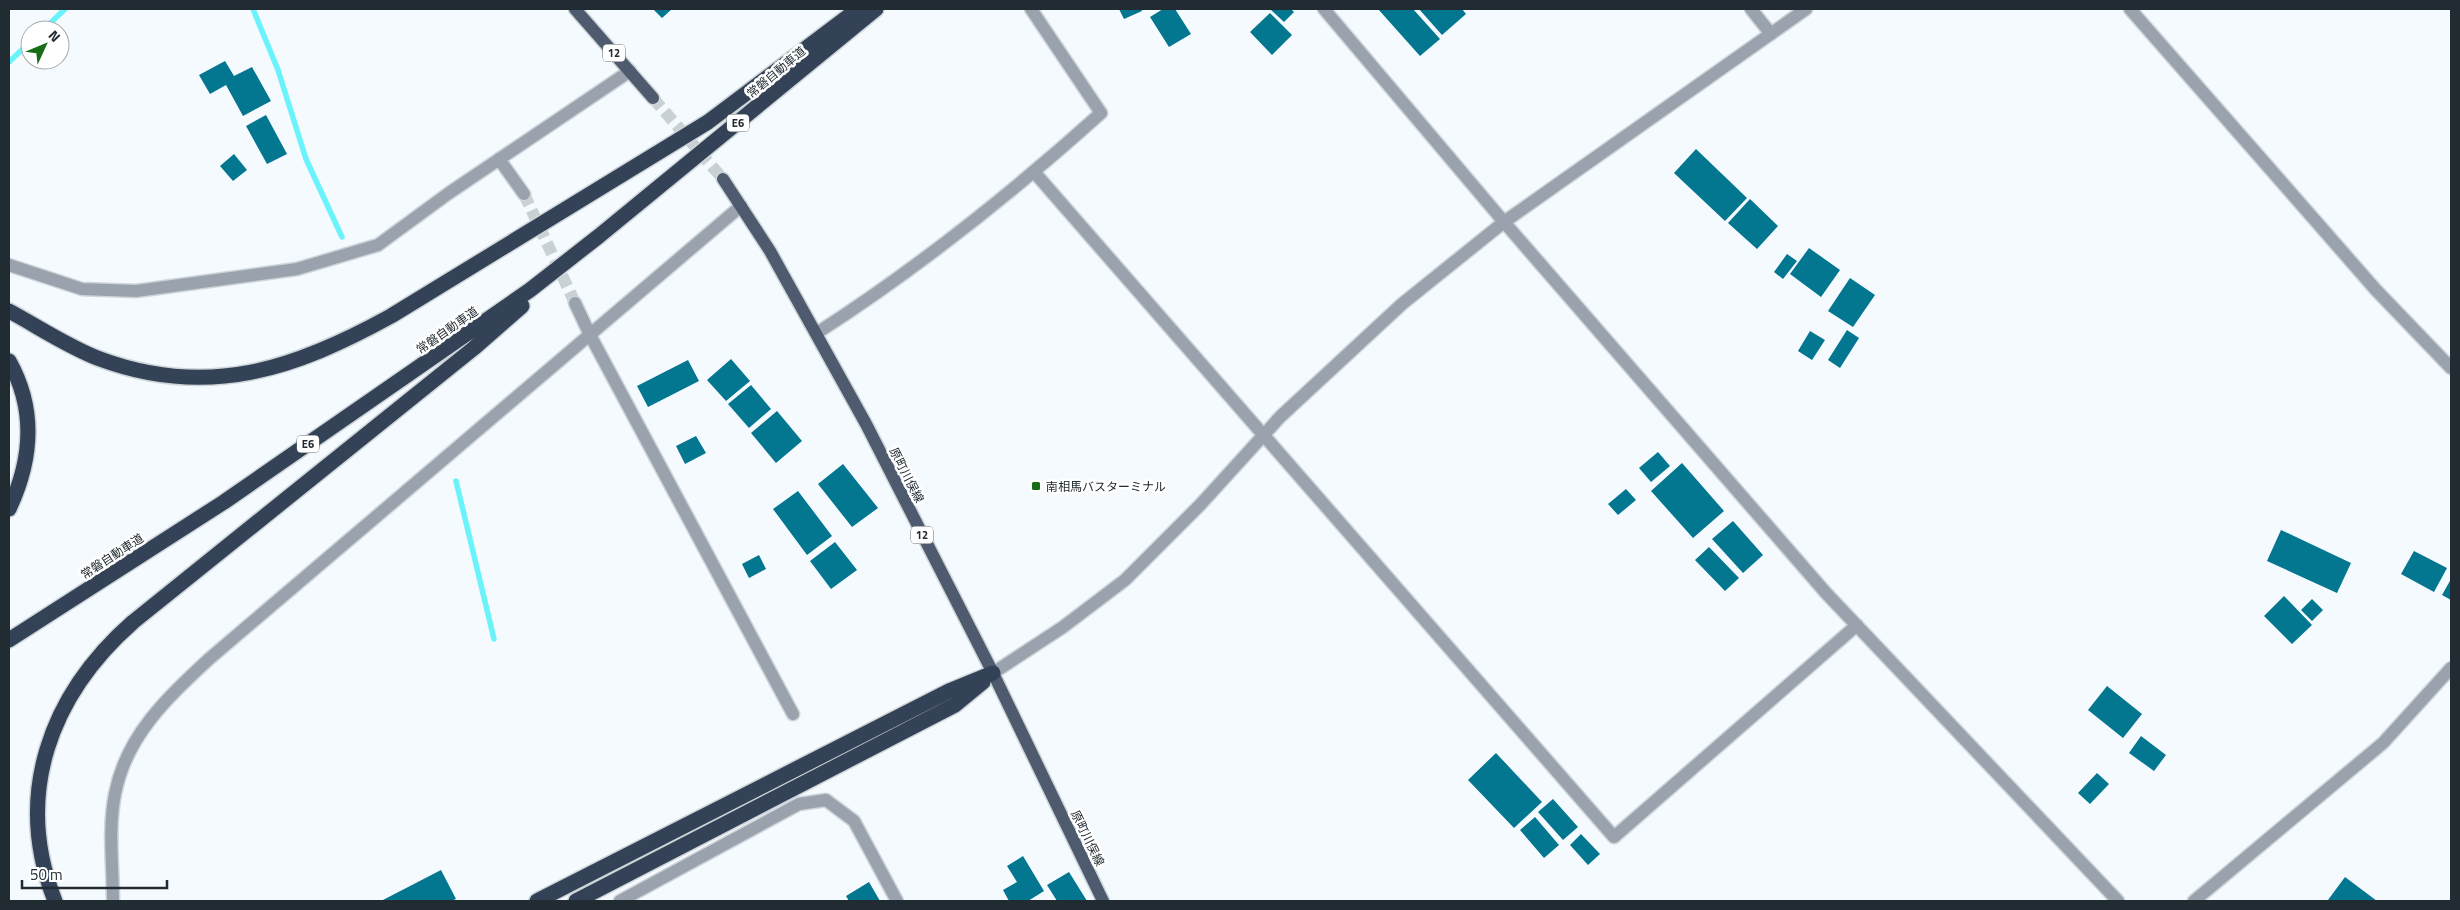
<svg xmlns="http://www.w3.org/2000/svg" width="2460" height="910" viewBox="0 0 2460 910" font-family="'Titillium Web','Noto Sans JP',sans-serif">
	<rect width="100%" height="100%" fill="#f4fafe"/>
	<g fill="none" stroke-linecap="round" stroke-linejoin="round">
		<!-- stream -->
		<path stroke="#6bf3fb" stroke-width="5.5" d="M253,9L278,70L306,159L342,237
			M43,30L65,9
			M9,62L30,42
			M456,481L494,639"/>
	</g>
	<!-- building -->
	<path fill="#037690" d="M653,9H672L662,18Z
		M1119,9H1141L1142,11L1124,19Z
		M1163,9H1175L1191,34L1169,47L1150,17Z
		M1270,9H1291L1294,12L1284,22Z
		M1378,9H1413L1440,39L1420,56Z
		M1419,9H1462L1466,14L1442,35Z
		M1270,13L1292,35L1272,55L1250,32Z
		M225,61L234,76L252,67L271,101L243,116L226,85L210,94L199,75Z
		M266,115L287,154L267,164L246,126Z
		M1696,149L1747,198L1725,221L1674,173Z
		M234,154L247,170L233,181L220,166Z
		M1750,199L1778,226L1757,249L1728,223Z
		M1809,248L1840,270L1821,297L1790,274Z
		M1787,254L1797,261L1783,279L1774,272Z
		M1850,278L1875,295L1853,327L1828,311Z
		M1847,330L1859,338L1840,368L1828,360Z
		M1810,331L1825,340L1812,360L1798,351Z
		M731,359L750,381L726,401L707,380Z
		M688,360L699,381L648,407L637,386Z
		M751,385L771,409L749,428L728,404Z
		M777,411L802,441L776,463L751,433Z
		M696,436L706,453L685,464L676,446Z
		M1658,452L1670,466L1651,482L1639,468Z
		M1682,463L1724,511L1693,538L1651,491Z
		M843,464L878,508L852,527L818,484Z
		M1626,489L1636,500L1618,515L1608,504Z
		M798,491L832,536L807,555L773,509Z
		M1733,521L1763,555L1743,573L1712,539Z
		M2281,530L2351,563L2337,593L2267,561Z
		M835,542L857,570L831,589L810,561Z
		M1709,547L1739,578L1725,591L1695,560Z
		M2414,551L2447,568L2434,592L2401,574Z
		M759,555L766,569L749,578L742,564Z
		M2451,579V600L2442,595Z
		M2284,596L2312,625L2292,644L2264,616Z
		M2312,599L2323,610L2312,621L2301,610Z
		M2107,686L2142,714L2123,738L2088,710Z
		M2141,736L2166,755L2154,771L2129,753Z
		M1496,753L1542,802L1514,828L1468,780Z
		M2097,773L2109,784L2090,804L2078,793Z
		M1553,799L1578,827L1563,840L1538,812Z
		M1535,817L1559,845L1544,858L1520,830Z
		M1581,834L1600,854L1588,865L1570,845Z
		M1023,856L1044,891L1028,901H1009L1003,890L1017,882L1007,866Z
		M441,870L456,899L451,901H381Z
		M1069,872L1087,901H1057L1047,885Z
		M2345,877L2377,901L2328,900Z
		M869,882L880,901H849L846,896Z"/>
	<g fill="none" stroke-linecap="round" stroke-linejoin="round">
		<!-- street-tunnel -->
		<path stroke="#cad1d5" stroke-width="12" stroke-dasharray="12 6" stroke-linecap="butt" d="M524,194L575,303"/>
		<!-- primary-tunnel -->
		<path stroke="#cad1d5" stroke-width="12" stroke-dasharray="12 6" stroke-linecap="butt" d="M653,98L723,179"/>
		<defs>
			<path id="street" d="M1324,9L1504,222L1826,593L2118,901
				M1751,9L1771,34
				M2130,9L2376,290L2451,368
				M499,159L524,194
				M1035,173L1614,837L1857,625
				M9,265L82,289L136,291L297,269L378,245L449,193L630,71
				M575,303L590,335L793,714
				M817,333C918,268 1012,193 1101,113L1031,9
				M993,673L1063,627L1125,580L1200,505L1280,417L1402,304L1504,222L1806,9
				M113,901C113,867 108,828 115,794C126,736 167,698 209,659L741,206
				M620,901L799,804L826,800L854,821L897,901
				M2194,901L2383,743L2451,668"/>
			<path id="primary" d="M575,9L653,98
				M723,179L770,251L866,424L993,673L1103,901"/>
			<path id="highway" d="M9,311C39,327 68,347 100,359C208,399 295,369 391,316L708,122L858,9
				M9,361C36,409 32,460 9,509
				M9,640L224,502L530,290L599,236L876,9
				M55,901C13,795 50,695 133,622L474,348L522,306
				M537,901L949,691L993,673
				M576,901L955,705L983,682"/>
		</defs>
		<!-- street casing -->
		<use href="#street" stroke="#ced5d9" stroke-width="15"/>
		<!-- primary casing -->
		<use href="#primary" stroke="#ced5d9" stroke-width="15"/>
		<!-- highway casing -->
		<use href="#highway" stroke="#ced5d9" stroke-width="18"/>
		<!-- street -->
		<use href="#street" stroke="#9aa2ad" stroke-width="12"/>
		<!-- primary -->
		<use href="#primary" stroke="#4e5b6e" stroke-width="12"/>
		<!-- highway -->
		<use href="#highway" stroke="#344257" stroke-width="15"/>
	</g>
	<!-- markers -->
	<rect fill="#176d15" stroke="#fff" stroke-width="2" x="1031" y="481" width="10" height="10" rx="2.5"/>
	<g text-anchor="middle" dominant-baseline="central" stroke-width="5" stroke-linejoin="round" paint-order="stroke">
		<!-- shield labels -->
		<g fill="#fff" stroke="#636b70" stroke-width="1">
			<rect x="603" y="44.5" width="22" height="17" rx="4"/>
			<rect x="727" y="114.5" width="22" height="17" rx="4"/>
			<rect x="297" y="435.5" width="22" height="17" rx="4"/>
			<rect x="911" y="526.5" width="22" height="17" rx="4"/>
		</g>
		<g font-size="11" font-weight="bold" fill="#202b32">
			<text x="614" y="53">12</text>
			<text x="738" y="123">E6</text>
			<text x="308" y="444">E6</text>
			<text x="922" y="535">12</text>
		</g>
		<!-- street labels -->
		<g font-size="12" fill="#202b32" stroke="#fff">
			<text transform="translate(776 72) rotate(-40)">常磐自動車道</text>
			<text transform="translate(447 330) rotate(-35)">常磐自動車道</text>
			<text transform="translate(907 475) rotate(63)">原町川俣線</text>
			<text transform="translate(112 556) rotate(-33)">常磐自動車道</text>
			<text transform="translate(1088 838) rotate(64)">原町川俣線</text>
		</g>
		<!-- poi labels -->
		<g font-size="12" fill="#202b32" stroke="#fff" text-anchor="start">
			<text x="1046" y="486">南相馬バスターミナル</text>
		</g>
	</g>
	<!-- border -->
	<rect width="2460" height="910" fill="none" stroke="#202b32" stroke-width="20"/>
	<!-- north arrow -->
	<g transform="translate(45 45) rotate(46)"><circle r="24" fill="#ffffff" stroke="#a6aaad"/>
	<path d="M0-4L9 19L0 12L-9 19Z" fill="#176d15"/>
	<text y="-8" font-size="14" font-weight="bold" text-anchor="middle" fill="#202b32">N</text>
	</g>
	<!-- scale -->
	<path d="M22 880v8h145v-8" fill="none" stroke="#202b32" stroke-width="2.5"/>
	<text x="30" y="880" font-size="15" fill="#202b32" stroke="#ffffff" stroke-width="4" paint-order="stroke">50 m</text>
</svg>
